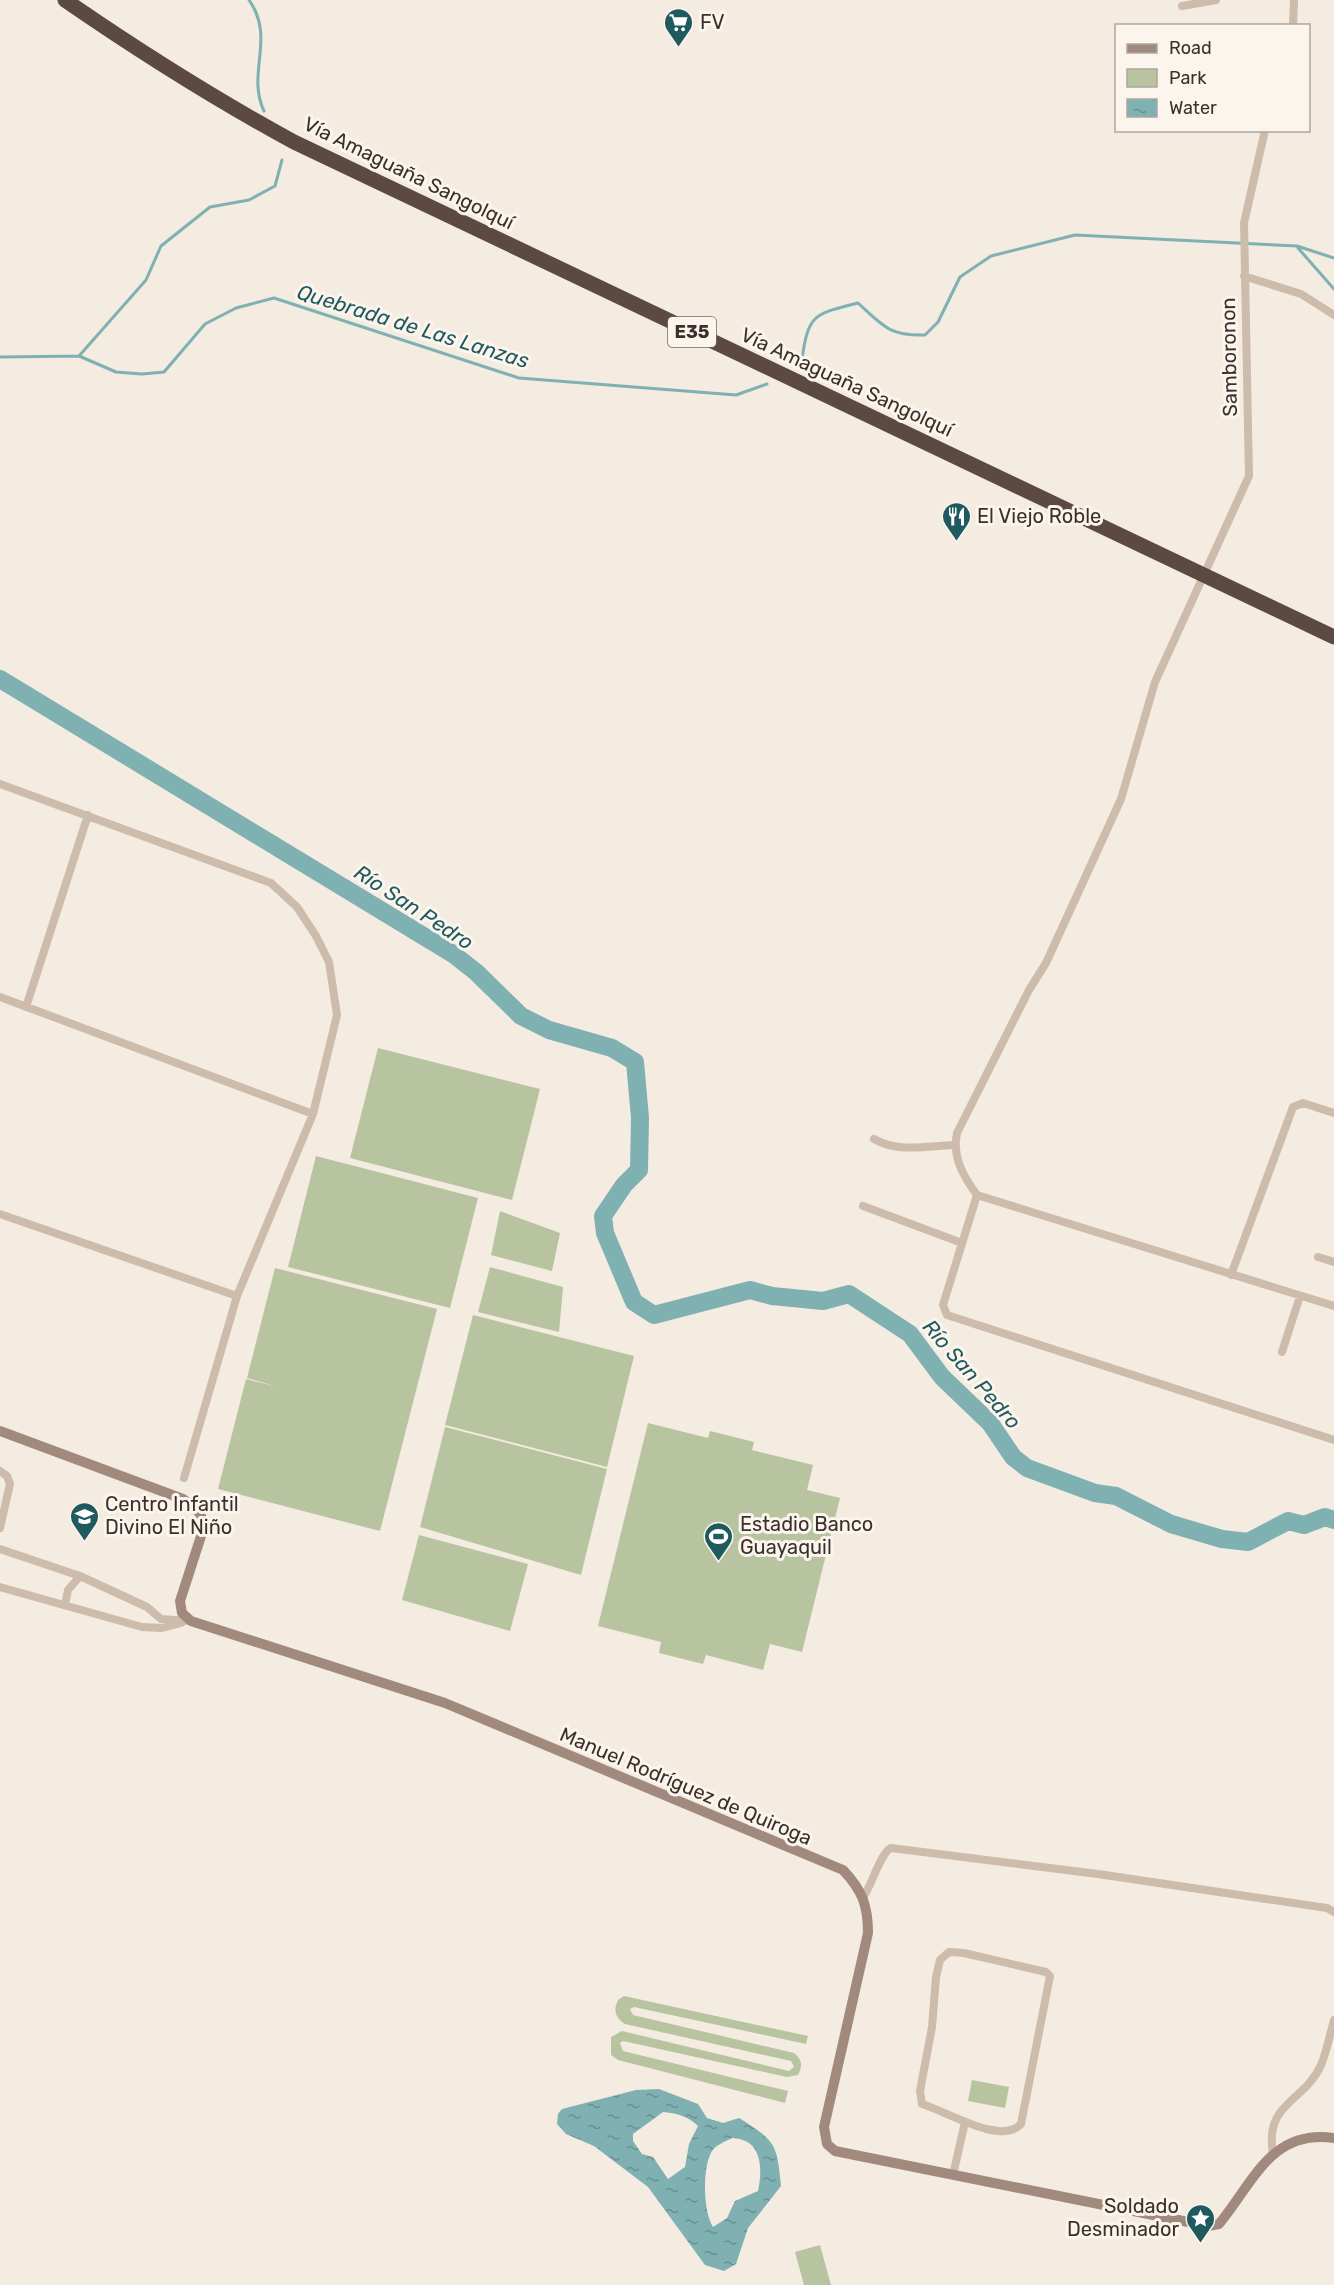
<svg xmlns="http://www.w3.org/2000/svg" width="1334" height="2285" viewBox="0 0 1334 2285" font-family="Rubik,sans-serif">
	<defs>
		<pattern id="water-ripples" width="26" height="14" patternUnits="userSpaceOnUse" patternTransform="scale(1.5)"><rect width="26" height="14" fill="#7fb0b2"/><path d="M2 4q2-2 4 0t4 0M15 11q2-2 4 0t4 0" fill="none" stroke="#699091"/></pattern>
	</defs>
	<rect width="100%" height="100%" fill="#f4ebe1"/>
	<!-- park -->
	<path fill="#b8c4a0" d="M378,1048L540,1089L512,1200L350,1158Z
		M316,1156L478,1198L450,1308L288,1267Z
		M500,1211L560,1233L552,1271L491,1255Z
		M490,1267L563,1287L559,1332L478,1312Z
		M275,1268L437,1309L380,1531L218,1489L246,1379L278,1387L247,1378Z
		M473,1315L634,1356L607,1467L445,1425Z
		M648,1423L708,1438L710,1431L754,1442L752,1450L813,1465L807,1490L840,1498L802,1652L770,1644L763,1670L706,1655L703,1664L659,1653L661,1642L598,1626Z
		M445,1427L607,1469L581,1575L420,1527Z
		M419,1535L528,1564L510,1631L402,1600Z
		M624,1996L808,2036L806,2044L634,2007L630,2009L633,2015L794,2053C802,2059 803,2066 798,2075L787,2077L623,2041L620,2043L623,2051L788,2091L785,2103L618,2060L611,2055V2037L622,2031L789,2071L794,2067L791,2061L625,2024C615,2017 613,2011 618,2000Z
		M972,2080L1009,2087L1005,2108L968,2101Z
		M820,2245L831,2285H804L795,2252Z"/>
	<!-- water -->
	<path fill="url(#water-ripples)" fill-rule="evenodd" d="M659,2089L698,2104L707,2118L723,2123L739,2118C776,2141 777,2144 781,2186L748,2228L736,2264L724,2271L705,2265L648,2187L594,2146L566,2134L557,2124L558,2114L562,2109L636,2090ZM663,2112C676,2113 688,2116 698,2126L689,2144L685,2167L668,2179L653,2157L642,2154L633,2141V2134ZM732,2138C762,2139 763,2168 758,2191L735,2201L727,2218L713,2227C703,2212 702,2167 712,2151C716,2145 726,2141 732,2138Z"/>
	<g fill="none" stroke-linecap="round" stroke-linejoin="round">
		<!-- stream -->
		<path stroke="#7fb0b2" stroke-width="3" d="M249,0C276,38 246,73 264,111
			M1298,248L1334,289
			M79,356L146,280L161,246L210,207L249,200L275,186L282,160
			M0,357L79,356L116,372L142,374L164,372L205,324L236,308L274,298L519,378L736,395L767,384
			M802,360C808,313 815,314 858,303C883,326 889,336 925,335L938,322L960,277L991,256L1075,235L1297,246L1334,258"/>
		<!-- river -->
		<path stroke="#7fb0b2" stroke-width="18" d="M0,679L453,954L476,972L521,1016L549,1030L612,1048L635,1062L640,1118L639,1170L624,1185L603,1216L605,1233L634,1302L654,1315L750,1290L772,1296L823,1301L849,1294L910,1334L942,1377L990,1423L1013,1457L1027,1468L1095,1493L1116,1496L1171,1524L1222,1539L1248,1542L1288,1521L1304,1525L1325,1517L1334,1520"/>
		<!-- street -->
		<path stroke="#cdbbac" stroke-width="8" d="M1182,6L1216,0
			M1293,26L1294,0
			M1265,130L1244,223L1249,476L1155,682L1121,799L1046,963L1029,990L957,1133C952,1157 963,1176 977,1195L1334,1306
			M1244,276L1301,294L1334,315
			M0,784L271,883L297,907L316,936L329,962L337,1015L313,1114L237,1296L184,1478
			M0,997L313,1114
			M26,1007L88,815
			M874,1139C898,1153 927,1146 954,1145
			M977,1195L943,1305L947,1315L1334,1440
			M863,1206L962,1243
			M0,1214L237,1296
			M1318,1257L1334,1262
			M1231,1275L1293,1107L1303,1103L1334,1113
			M1282,1352L1300,1296
			M0,1471L7,1476L10,1484L0,1528
			M0,1549L80,1576L147,1607L161,1619L190,1621
			M0,1587L142,1627L162,1628L181,1623
			M65,1605L68,1590L80,1576
			M864,1896C872,1884 881,1852 891,1848L1098,1874L1327,1908L1334,1912
			M949,1952L964,1953L1046,1972L1050,1976L1021,2124C1001,2146 946,2111 922,2104L920,2091L932,2027L936,1977L940,1960Z
			M1273,2154C1264,2102 1304,2103 1321,2065C1327,2051 1330,2034 1334,2020
			M953,2175L965,2122"/>
		<!-- secondary -->
		<path stroke="#a18a7d" stroke-width="10" d="M0,1431L183,1499C195,1508 205,1514 203,1530L180,1601L182,1613L191,1621L445,1703L843,1870C862,1890 868,1905 868,1933L824,2127L827,2144L835,2151L1208,2226L1219,2224L1223,2219C1255,2178 1274,2129 1334,2138"/>
		<!-- highway -->
		<path stroke="#5c4a42" stroke-width="15" d="M65,0C139,51 215,99 294,142L1334,637"/>
	</g>
	<!-- icons -->
	<defs>
		<symbol id="supermarket-pin" viewBox="-11 -11 22 30"><path d="M0 17L-7.5 6A9.5 9.5 0 1 1 7.5 6Z" fill="#1f5a5e" stroke="#fbf5ee"/><path d="M-6-5.5h2.5l.6 2H6L4.5 2H-2.5L-4.4-4H-6ZM-1.5 3.2a1.3 1.3 0 1 0 .1 0ZM3 3.2a1.3 1.3 0 1 0 .1 0Z" fill="#fff"/></symbol>
		<symbol id="restaurant-pin" viewBox="-11 -11 22 30"><path d="M0 17L-7.5 6A9.5 9.5 0 1 1 7.5 6Z" fill="#1f5a5e" stroke="#fbf5ee"/><path d="M-5-6h1v4h1v-4h1v4h1v-4h1v5L-1.5 .5V6h-2V.5L-5-1ZM5-6V6H3V1.5H1.5Q1.5-4 5-6Z" fill="#fff"/></symbol>
		<symbol id="school-pin" viewBox="-11 -11 22 30"><path d="M0 17L-7.5 6A9.5 9.5 0 1 1 7.5 6Z" fill="#1f5a5e" stroke="#fbf5ee"/><path d="M0-5L7-2L0 1L-7-2ZM-4 1L0 2.5L4 1V4Q0 6-4 4Z" fill="#fff"/></symbol>
		<symbol id="stadium-pin" viewBox="-11 -11 22 30"><path d="M0 17L-7.5 6A9.5 9.5 0 1 1 7.5 6Z" fill="#1f5a5e" stroke="#fbf5ee"/><path d="M0-5a6.5 5 0 1 0 0 10a6.5 5 0 1 0 0-10ZM-3.5-1.8h7v3.6h-7Z" fill="#fff"/></symbol>
		<symbol id="sight-pin" viewBox="-11 -11 22 30"><path d="M0 17L-7.5 6A9.5 9.5 0 1 1 7.5 6Z" fill="#1f5a5e" stroke="#fbf5ee"/><path d="M0-6L1.8-2.2L6-1.7L2.9 1.2L3.7 5.4L0 3.3L-3.7 5.4L-2.9 1.2L-6-1.7L-1.8-2.2Z" fill="#fff"/></symbol>
	</defs>
	<g fill-rule="evenodd">
		<use href="#supermarket-pin" x="662" y="6" width="33" height="45"/>
		<use href="#restaurant-pin" x="940" y="500" width="33" height="45"/>
		<use href="#school-pin" x="68" y="1500" width="33" height="45"/>
		<use href="#stadium-pin" x="702" y="1520" width="33" height="45"/>
		<use href="#sight-pin" x="1184" y="2202" width="33" height="45"/>
	</g>
	<g text-anchor="middle" dominant-baseline="central" stroke-width="6" stroke-linejoin="round" paint-order="stroke">
		<!-- shield labels -->
		<rect fill="#fbf5ee" stroke="#756b66" stroke-width="1.5" x="668" y="317" width="48" height="30" rx="4.5"/>
		<g font-size="18" font-weight="bold" fill="#3b302b">
			<text x="692" y="332">E35</text>
		</g>
		<!-- poi labels -->
		<g font-size="20" fill="#3b302b" stroke="#fbf5ee" text-anchor="start">
			<text x="700" y="22">FV</text>
			<text x="977" y="516">El Viejo Roble</text>
			<text x="105" y="1504">Centro Infantil<tspan x="105" dy="23">Divino El Niño</tspan></text>
			<text x="740" y="1524">Estadio Banco<tspan x="740" dy="23">Guayaquil</tspan></text>
			<text x="1179" y="2206" text-anchor="end">Soldado<tspan x="1179" dy="23">Desminador</tspan></text>
		</g>
		<!-- street labels -->
		<g font-size="20" fill="#3b302b" stroke="#fbf5ee">
			<text transform="translate(409 173) rotate(26)">Vía Amaguaña Sangolquí</text>
			<text transform="translate(1229 357) rotate(-91)">Samboronon</text>
			<text transform="translate(847 382) rotate(25)">Vía Amaguaña Sangolquí</text>
			<text transform="translate(686 1786) rotate(23)">Manuel Rodríguez de Quiroga</text>
		</g>
		<!-- water labels -->
		<g font-size="21" font-style="italic" fill="#1f5a5e" stroke="#fbf5ee">
			<text transform="translate(413 326) rotate(17)">Quebrada de Las Lanzas</text>
			<text transform="translate(414 907) rotate(33)">Río San Pedro</text>
			<text transform="translate(972 1374) rotate(49)">Río San Pedro</text>
		</g>
	</g>
	<!-- legend -->
	<rect x="1115" y="24" width="195" height="108" fill="#fbf5ee" stroke="#aea6a0" stroke-width="1.5"/>
	<rect x="1127" y="44" width="30" height="9" fill="#a18a7d" stroke="#aea6a0" stroke-width="1.5"/>
	<text x="1169" y="54" font-size="18" fill="#3b302b">Road</text>
	<rect x="1127" y="69" width="30" height="18" fill="#b8c4a0" stroke="#aea6a0" stroke-width="1.5"/>
	<text x="1169" y="84" font-size="18" fill="#3b302b">Park</text>
	<rect x="1127" y="99" width="30" height="18" fill="url(#water-ripples)" stroke="#aea6a0" stroke-width="1.5"/>
	<text x="1169" y="114" font-size="18" fill="#3b302b">Water</text>
</svg>
